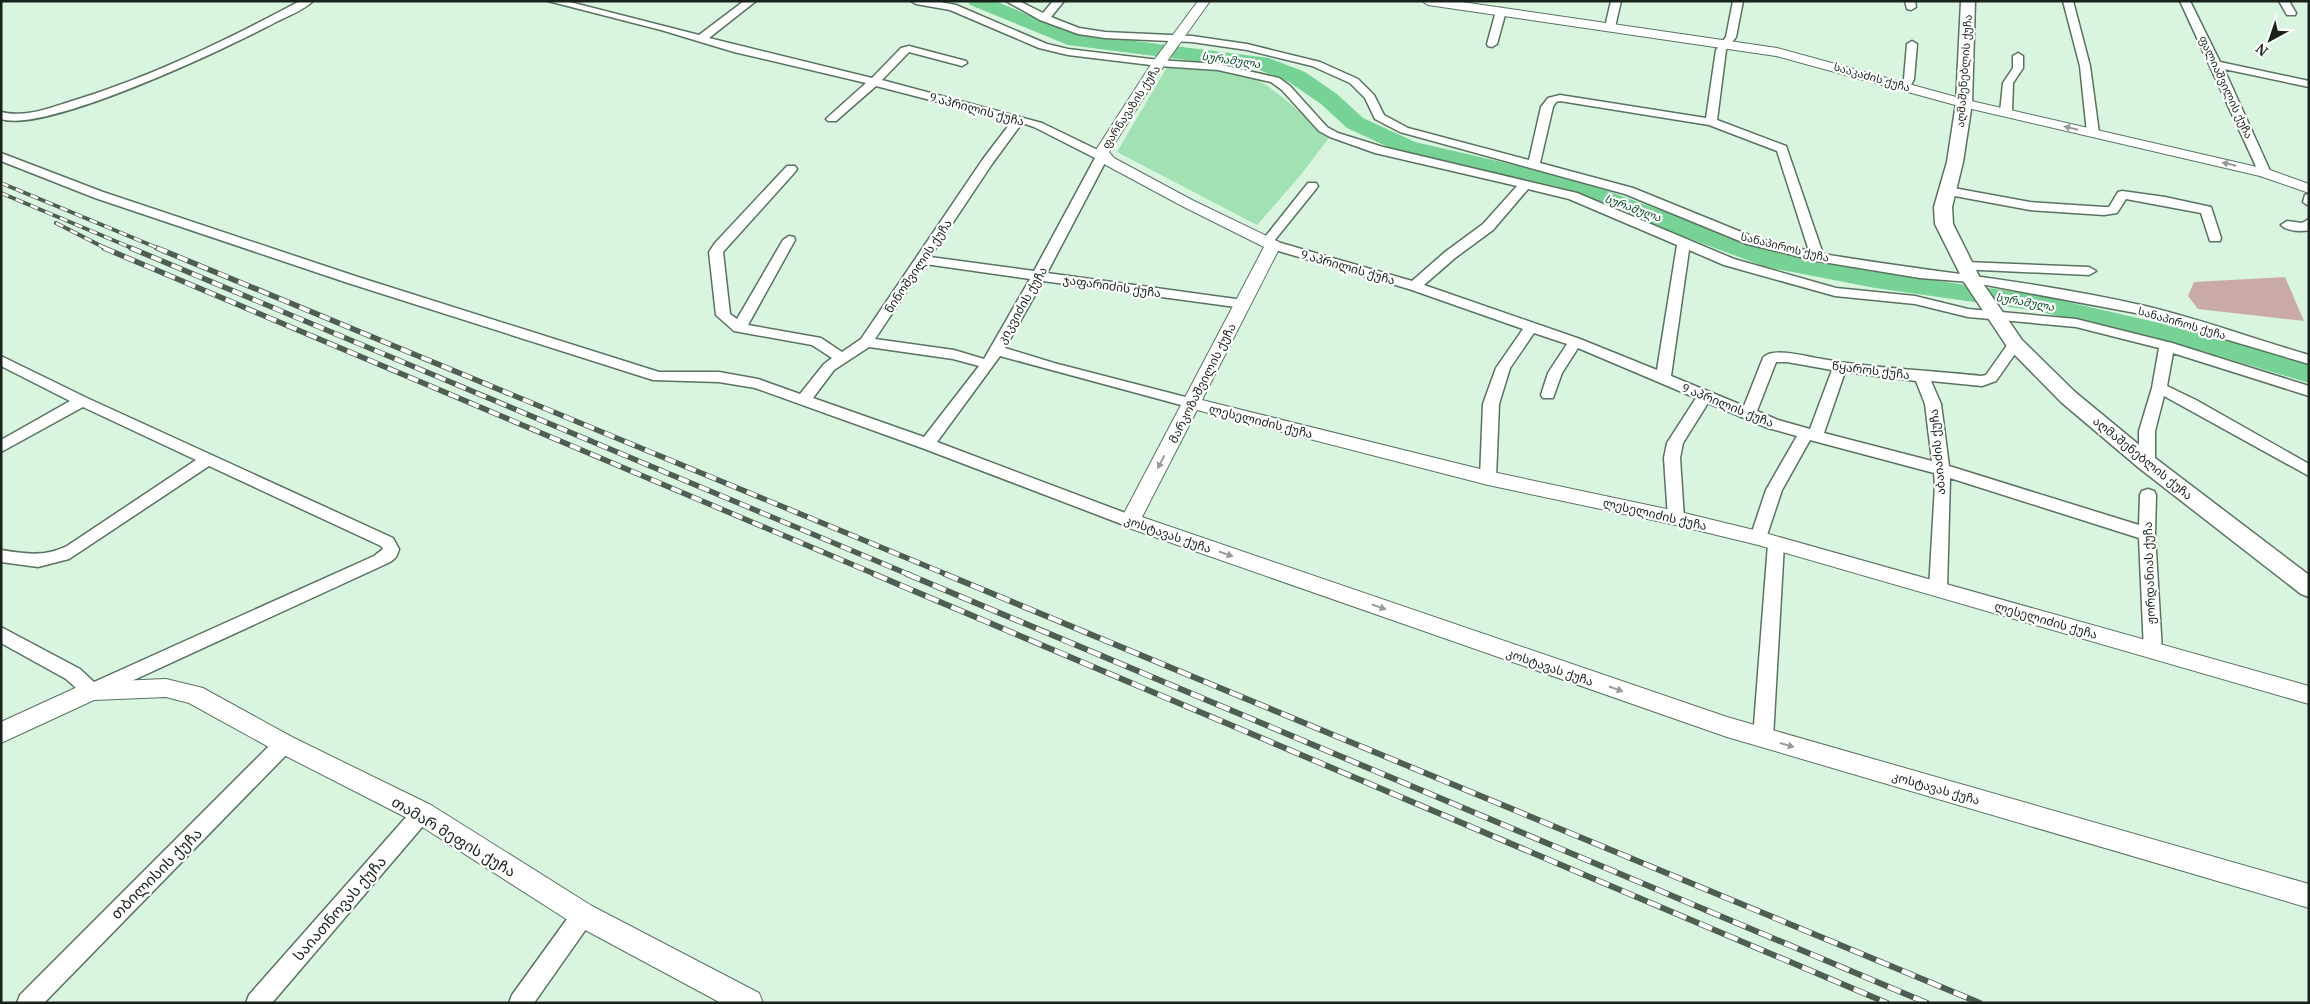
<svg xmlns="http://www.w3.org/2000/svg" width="2310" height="1004" viewBox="0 0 2310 1004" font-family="'PT Serif','Noto Sans Georgian',serif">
	<rect width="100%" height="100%" fill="#d9f5e0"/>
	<!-- green -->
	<path fill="#a1e1b4" d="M1167,67C1192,69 1232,67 1254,78C1282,93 1305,118 1329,138L1299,177L1257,225L1117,152Z"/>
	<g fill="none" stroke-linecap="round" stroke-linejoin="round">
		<!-- river -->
		<path fill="#76d395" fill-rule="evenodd" d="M967,1H995L1072,33L1269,58L1305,72L1337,94L1363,118L1415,142L1572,178L1781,254L1875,272L2037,295L2199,332L2309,364V383L2192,348L2037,311L1875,288L1766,267L1555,189L1399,152L1347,128L1321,104L1289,82L1257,69L1068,45L970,5Z"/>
	</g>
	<!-- building -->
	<path fill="#caaaa4" d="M2285,277L2304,321L2198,309L2188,296L2194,282Z"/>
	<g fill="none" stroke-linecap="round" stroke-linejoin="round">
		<defs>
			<path id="minor" d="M300,1H313C304,10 288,16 276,22C230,47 46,134 1,119V112C26,118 49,108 72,101C151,77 227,40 300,1Z
				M548,1H566L699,35L744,1H756L709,38L872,78L901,48L909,46L966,61L967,63L962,66L909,52L882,80L1042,123L1106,154L1108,157L1047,273L1243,300L1250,304L1243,308L1043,281L1005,348L1054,363L1197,400L1200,403L1197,406L1192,408L1000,356L937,442L1136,517L1138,521L1136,525L1130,527L1124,525L922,448L755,388L719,382L653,380L348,283L95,198L1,161V153L103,192L358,277L659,372H719L758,379L800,394L824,364L832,358L812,345L734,331L716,315L709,252L715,243L787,166H795L797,169L795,172L723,252L730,314L737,319L783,240L789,236L794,237L795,240L748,325L821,338L842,352L861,339L983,159L1012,121L876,86L836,121H828L826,119L828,117L866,83L734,52L661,30ZM1022,123L1034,127L1095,158L1034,271L930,257L992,164ZM925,264L1030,279L984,359L954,350L875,339ZM869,347L953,359L979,366L924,437L813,398L834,370Z
				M911,1H935L956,5L1047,44L1068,49L1159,60L1218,64L1279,78L1290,86L1327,127L1338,133L1383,147L1577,193L1734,259L1836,288L1915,296L1968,309L2076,319L2172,343L2309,386V396L2173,353L2167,386L2196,400L2309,464V476L2164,396L2155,431V463L2153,467H2141L2139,463V431L2152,388L2159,348L2076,327L1968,317L1915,304L1835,296L1724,265L1689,250L1671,376L1744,406L1763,358C1771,346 1809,357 1822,359C1875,369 1928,370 1981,376L1986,375L2010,341H2020L2022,344L1996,381L1982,386L1931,381L1941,404L1949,466L2139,525L2140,495L2142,491L2148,489L2154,491L2156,495L2155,534L2162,651L2159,656L2153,658L2147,656L2144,651L2139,538L1950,478L1947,589L1944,594L1938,596L1932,594L1929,589L1935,485L1934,473L1810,440L1782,490L1766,538L1764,542L1758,544L1752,542L1750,538L1766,490L1797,436L1768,428L1708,403L1683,443L1680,458L1684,518L1682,522L1676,524L1670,522L1668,518L1664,458L1667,443L1696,398L1578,348L1562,373L1553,398H1543L1541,395L1548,373L1567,344L1534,333L1510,368L1499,404L1496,478L1494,482L1488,484L1482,482L1480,478L1483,404L1496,368L1523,329L1409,289L1268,248L1261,242L1308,183H1316L1318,186L1316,189L1274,241L1412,281L1445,252L1483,224L1517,186L1375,153L1330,137L1319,131L1282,90L1271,82L1218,70L1159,66L1068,55L1039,48L950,10L916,4ZM1528,189L1569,199L1677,245L1657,370L1580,339L1424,285L1455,258L1493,230ZM1776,362H1787L1832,370L1810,429L1778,420L1757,411ZM1845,372L1916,381L1925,404L1932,461L1824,433Z
				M1006,1H1019L1043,13L1053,1H1064L1051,17L1079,28L1105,32L1192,36L1247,44L1320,62L1358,79L1374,95L1384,115L1408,128L1529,160L1541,107L1548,98L1560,95L1706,118L1716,50L1726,37L1733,1H1743L1736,37L1726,50L1717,120L1786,146L1823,254C1930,272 2039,281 2145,306C2200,319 2254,339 2309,355V364L2141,314L1970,282L1920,278L1817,261L1747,244L1625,194L1400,132L1375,119L1365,98L1350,83L1312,66L1247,50L1192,42L1105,38L1078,34L1040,20ZM1560,101L1709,125L1777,151L1809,251L1756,238L1633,188L1540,163L1553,107L1556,102Z
				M1611,1H1621L1615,27L1610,30L1605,27Z
				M1905,1H1915L1916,7L1911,10L1907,9Z
				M2063,1H2073L2090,66L2099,133L2093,136L2087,133L2080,66Z
				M2180,1H2190L2220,62L2309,81V87L2224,69L2271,173L2269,176H2261L2259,173Z
				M2279,1H2289L2296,13L2295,15H2287Z
				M1501,8L1506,11L1497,44L1492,47L1488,46L1487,44L1496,11Z
				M1912,41L1917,44L1914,79L1909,89L1905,90L1899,87L1904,79L1907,44Z
				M2018,53L2023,56V68L2013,83L2012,112L2006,115L2000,112L2003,83L2013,68V56Z
				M1948,187L2030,202L2104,207H2109L2118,192L2122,191L2165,197L2211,207L2221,238L2220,241H2210L2201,213L2126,199L2117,213L2104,215L2030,210L1944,194L1942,191L1944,188Z
				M2309,194V206L2303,202L2305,195Z
				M2309,219V230C2301,232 2286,231 2281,225L2287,221L2302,223Z
				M1964,262L2089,267L2096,271L2089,275L1959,269L1957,266L1959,263Z
				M1,356L87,398L393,538L399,549C397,558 394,560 386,564L99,696L92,699L85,696L66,679L1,643V627L80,669L94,682L374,556L383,549L381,546L209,466L69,559L38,567L1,562V550C26,554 44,557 67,546L196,460L83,407L1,452V440L70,401L1,366Z
				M1776,538L1782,540L1784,544L1773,738L1770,744L1763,746L1756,744L1753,738L1768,544L1770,540Z
				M284,736L291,738L294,744L291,750L44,1003H17L20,995L277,738Z
				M422,804L429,807L432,813L429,819L272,1003H246L249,995L415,807Z
				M583,905L591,908L594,915L591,922L534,1003H509L512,995L575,908Z"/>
			<path id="tertiary" d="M1198,1H1210L1165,64L1109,152L1114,158L1192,200L1279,242L1281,245L1202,400L1488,471L1676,511L1758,531L2309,686V704L1758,545L1676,525L1488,485L1197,410L1142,517L1727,717L2309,884V908L1727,737L1123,526L1120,521L1264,247L1182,206L1104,164L1094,153L1152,63Z
				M1422,1H1455L1777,48L1967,100L2270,170L2309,184V193L2260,176L1959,106L1776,56L1428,5Z
				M166,679L203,688L292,737L431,805L592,906L759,993L763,1003H721L574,924L413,821L276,751L189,703L166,697L94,700L1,743V722L84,684L92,682Z"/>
			<path id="secondary" d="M1961,1H1975L1972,103L1963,162L1952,207L1953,224L1982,282L2022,340L2075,392L2155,458L2309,575V597L2301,594L2139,468L2061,402L2008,348L1964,282L1935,224L1934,207L1947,162L1956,103Z"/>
		</defs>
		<!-- minor casing -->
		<use href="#minor" stroke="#5a7260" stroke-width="3"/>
		<!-- tertiary casing -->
		<use href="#tertiary" stroke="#5a7260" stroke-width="2"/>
		<!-- secondary casing -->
		<use href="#secondary" stroke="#5a7260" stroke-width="3"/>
		<!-- minor -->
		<use href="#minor" fill="#fff" fill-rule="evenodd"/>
		<!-- tertiary -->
		<use href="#tertiary" fill="#fff" fill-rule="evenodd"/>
		<!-- secondary -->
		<use href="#secondary" fill="#fff" fill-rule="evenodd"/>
		<defs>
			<path id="rail-far2" d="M1,183L160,249
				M1,193L134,249
				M56,223L107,249"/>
			<path id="rail-far1" d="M104,248L877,575
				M131,248L910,575
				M157,248L948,575"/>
			<path id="rail" d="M874,574L1887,1003
				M907,574L1927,1003
				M945,574L1980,1003"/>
		</defs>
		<!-- rail-far2 casing -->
		<use href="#rail-far2" stroke="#4f5e53" stroke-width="4"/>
		<!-- rail-far1 casing -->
		<use href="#rail-far1" stroke="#4f5e53" stroke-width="5.5"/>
		<!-- rail casing -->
		<use href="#rail" stroke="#4f5e53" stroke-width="6"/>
		<!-- rail-far2 -->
		<use href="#rail-far2" stroke="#fff" stroke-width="2.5" stroke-dasharray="8" stroke-linecap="butt"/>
		<!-- rail-far1 -->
		<use href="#rail-far1" stroke="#fff" stroke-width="4" stroke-dasharray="11" stroke-linecap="butt"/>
		<!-- rail -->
		<use href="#rail" stroke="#fff" stroke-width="4.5" stroke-dasharray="14" stroke-linecap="butt"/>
	</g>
	<!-- one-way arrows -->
	<defs><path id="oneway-solid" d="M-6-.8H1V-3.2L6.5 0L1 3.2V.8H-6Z" transform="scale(1.25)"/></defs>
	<g fill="#979c98">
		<use href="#oneway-solid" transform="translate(2071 128) rotate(-167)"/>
		<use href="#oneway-solid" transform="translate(2229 164) rotate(-167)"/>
		<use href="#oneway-solid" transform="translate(1161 462) rotate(118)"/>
		<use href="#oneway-solid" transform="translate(1226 554) rotate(19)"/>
		<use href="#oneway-solid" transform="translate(1379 607) rotate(19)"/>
		<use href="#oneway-solid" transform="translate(1616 689) rotate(19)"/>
		<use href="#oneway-solid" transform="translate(1787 745) rotate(16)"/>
	</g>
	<g text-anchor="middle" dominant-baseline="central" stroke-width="4.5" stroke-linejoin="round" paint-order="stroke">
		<!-- far-water labels -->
		<g font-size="11" font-style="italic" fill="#004c25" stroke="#fff">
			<text transform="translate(1231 60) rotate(8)">სურამულა</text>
			<text transform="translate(1633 208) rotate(20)">სურამულა</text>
			<text transform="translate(2025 302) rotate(10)">სურამულა</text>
		</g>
		<!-- far-street labels -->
		<g font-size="11" fill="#18221b" stroke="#fff">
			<text transform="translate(1964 71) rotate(-86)">აღმაშენებლის ქუჩა</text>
			<text transform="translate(1872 77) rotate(16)">სააკაძის ქუჩა</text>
			<text transform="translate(2226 87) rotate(65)">ფალიაშვილის ქუჩა</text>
			<text transform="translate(1131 107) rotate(-57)">ფარნავაზის ქუჩა</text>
			<text transform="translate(1785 247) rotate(14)">სანაპიროს ქუჩა</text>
			<text transform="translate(2182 323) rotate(16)">სანაპიროს ქუჩა</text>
		</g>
		<!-- street labels -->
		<g font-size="12" fill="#18221b" stroke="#fff">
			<text transform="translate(977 109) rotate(15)">9 აპრილის ქუჩა</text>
			<text transform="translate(918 266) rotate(-56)">ნინოშვილის ქუჩა</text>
			<text transform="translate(1348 267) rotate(16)">9 აპრილის ქუჩა</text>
			<text transform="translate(1112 286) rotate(8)">ჯაფარიძის ქუჩა</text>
			<text transform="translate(1022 305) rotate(-60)">კიკვიძის ქუჩა</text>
			<text transform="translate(1871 370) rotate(7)">წყაროს ქუჩა</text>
			<text transform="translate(1202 383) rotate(-63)">მარკოზაშვილის ქუჩა</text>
			<text transform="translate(1728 405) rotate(22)">9 აპრილის ქუჩა</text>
			<text transform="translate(1261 421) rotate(14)">ლესელიძის ქუჩა</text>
			<text transform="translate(1937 452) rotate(-95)">აბაიაძის ქუჩა</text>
			<text transform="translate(2143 458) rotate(39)">აღმაშენებლის ქუჩა</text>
			<text transform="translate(1655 514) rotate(13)">ლესელიძის ქუჩა</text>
			<text transform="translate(1168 534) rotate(19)">კოსტავას ქუჩა</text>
			<text transform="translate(2149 573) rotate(-92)">ჟორდანიას ქუჩა</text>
			<text transform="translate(2046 620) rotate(16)">ლესელიძის ქუჩა</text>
			<text transform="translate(1550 667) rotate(19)">კოსტავას ქუჩა</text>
			<text transform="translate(1936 788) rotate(16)">კოსტავას ქუჩა</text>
		</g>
		<!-- near-street labels -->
		<g font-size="15" fill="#18221b" stroke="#fff">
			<text transform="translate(454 836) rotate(31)">თამარ მეფის ქუჩა</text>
			<text transform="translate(156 873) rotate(-45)">თბილისის ქუჩა</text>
			<text transform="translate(339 908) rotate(-49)">საიათნოვას ქუჩა</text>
		</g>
	</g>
	<!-- border -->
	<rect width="2310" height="1004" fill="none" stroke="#18221b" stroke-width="5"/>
	<!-- north arrow -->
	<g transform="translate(2270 40) rotate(220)" stroke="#ffffff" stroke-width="4" paint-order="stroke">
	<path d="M0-4L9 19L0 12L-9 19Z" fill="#18221b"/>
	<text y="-8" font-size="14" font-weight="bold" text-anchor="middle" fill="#18221b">N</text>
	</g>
</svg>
